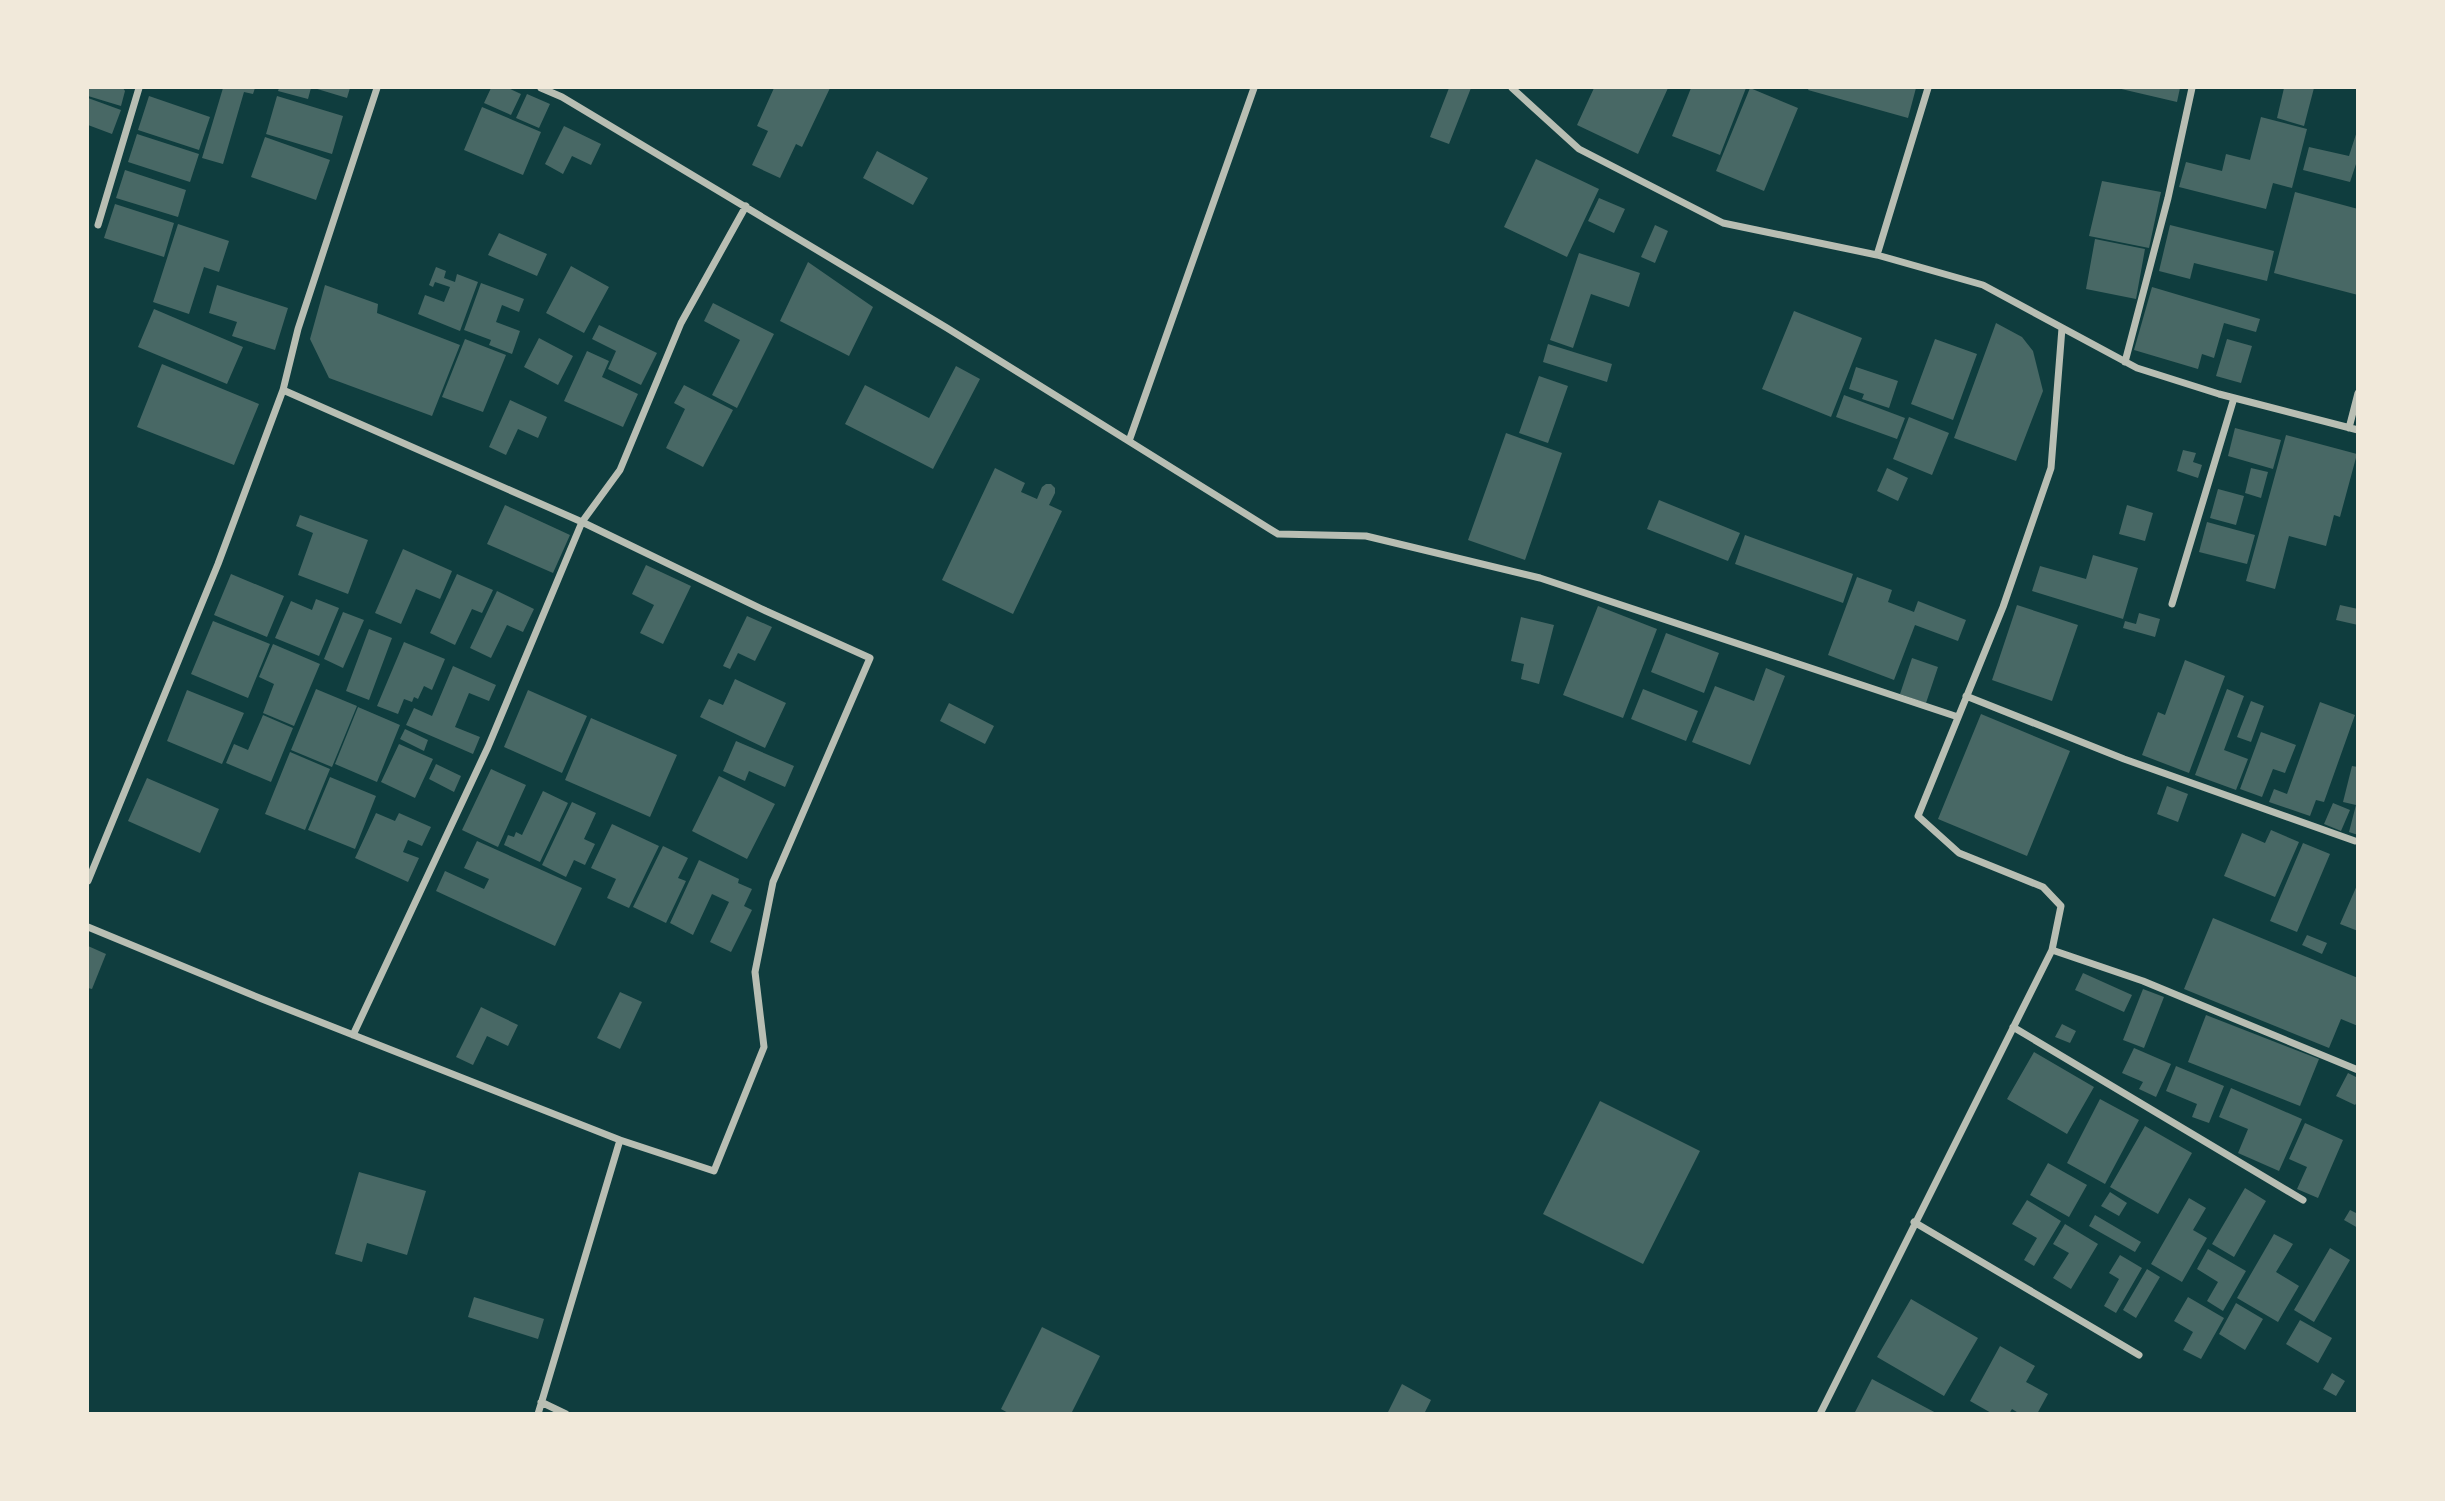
<svg xmlns="http://www.w3.org/2000/svg" width="2445" height="1501" viewBox="0 0 2445 1501" font-family="Mulish,sans-serif">
	<rect width="100%" height="100%" fill="#0f3d3e"/>
	<!-- building -->
	<path fill="#486865" d="M88,88H123L125,91L121,106L88,96Z
		M223,88H255L253,94L244,92L223,164L202,158Z
		M279,88H311L308,99L278,91Z
		M314,88H350L347,98Z
		M491,88H508L521,94L511,115L484,103Z
		M774,88H830L802,147L796,144L780,178L752,165L768,131L757,126Z
		M1449,88H1471L1449,144L1430,137Z
		M1594,88H1668L1638,154L1577,125Z
		M1691,88H1746L1720,155L1672,136Z
		M1750,88L1798,108L1764,191L1716,171Z
		M1809,88H1916L1908,118L1808,90Z
		M2117,88H2180L2177,102Z
		M2284,88H2314L2304,126L2277,118Z
		M527,94L550,104L539,128L516,118Z
		M149,96L210,117L199,150L138,130Z
		M277,96L343,116L332,154L266,134Z
		M88,98L121,110L112,134L88,125Z
		M482,107L541,132L523,175L464,150Z
		M2261,117L2307,129L2292,188L2273,183L2266,209L2179,187L2186,162L2222,171L2226,154L2250,160Z
		M564,126L601,144L591,165L572,156L563,174L545,164Z
		M2358,128V158L2350,182L2303,170L2309,147L2349,156Z
		M137,134L199,154L190,182L128,162Z
		M265,137L330,160L316,200L251,177Z
		M877,151L928,178L913,205L863,178Z
		M1536,159L1599,189L1567,257L1504,227Z
		M125,170L186,190L178,217L116,198Z
		M2102,181L2161,192L2149,248L2089,236Z
		M2295,192L2358,209V295L2274,273Z
		M1599,198L1625,209L1614,233L1588,221Z
		M115,204L174,223L164,257L104,238Z
		M178,224L229,241L219,272L204,267L189,314L153,302Z
		M1655,225L1668,231L1655,263L1641,257Z
		M2170,225L2274,251L2267,281L2194,263L2190,279L2159,271Z
		M499,233L547,254L537,276L488,255Z
		M2095,239L2145,249L2136,299L2086,289Z
		M1579,253L1640,273L1629,307L1591,294L1573,348L1550,340Z
		M808,262L873,307L849,356L780,321Z
		M571,266L609,287L584,333L546,313Z
		M436,267L446,271L444,278L455,282L457,274L478,282L460,331L418,314L425,295L444,302L450,287L435,282L433,287L429,285Z
		M481,283L524,299L519,312L502,305L496,322L520,331L512,354L489,345L491,340L464,330Z
		M217,285L288,308L275,350L232,336L237,322L209,313Z
		M325,285L378,304L377,313L460,345L432,416L329,378L310,339Z
		M2152,287L2260,319L2256,332L2224,323L2214,358L2202,354L2198,369L2134,350Z
		M713,303L774,334L737,408L712,395L740,340L704,321Z
		M154,309L243,347L227,384L138,347Z
		M1794,311L1862,338L1831,417L1762,389Z
		M1996,323L2022,337L2033,351L2043,391L2016,461L1954,438Z
		M599,325L657,353L641,385L608,369L616,351L592,339Z
		M539,338L573,356L558,385L524,367Z
		M465,339L506,355L483,412L442,397Z
		M1935,339L1977,354L1953,420L1911,404Z
		M2227,339L2252,346L2241,383L2216,376Z
		M1548,344L1612,364L1607,382L1543,362Z
		M587,351L609,361L602,377L638,394L623,427L564,401Z
		M162,364L259,404L234,465L137,427Z
		M956,366L980,379L933,469L845,424L865,385L929,418Z
		M1856,367L1898,381L1889,408L1862,399L1864,394L1849,389Z
		M1539,376L1568,386L1548,443L1519,433Z
		M684,385L733,410L703,467L666,448L685,409L674,403Z
		M1844,395L1905,418L1897,439L1836,417Z
		M510,400L547,417L538,438L518,429L506,455L489,447Z
		M1909,417L1949,433L1932,475L1893,459Z
		M2235,428L2281,440L2273,469L2228,456Z
		M1506,433L1562,453L1525,560L1468,540Z
		M2286,435L2357,454L2340,517L2334,515L2326,546L2289,536L2275,589L2246,581Z
		M2183,450L2196,453L2193,462L2202,465L2198,478L2177,471Z
		M995,468L1025,483L1021,492L1037,499L1042,487L1046,484H1051L1055,488V493L1049,505L1062,511L1013,614L942,580Z
		M1887,468L1908,478L1898,501L1877,491Z
		M2251,468L2268,472L2261,498L2245,493Z
		M2218,489L2244,496L2236,525L2210,518Z
		M1659,500L1740,533L1728,561L1647,529Z
		M505,505L570,535L553,573L487,544Z
		M2127,505L2153,513L2145,541L2119,534Z
		M300,515L368,540L348,594L298,575L313,533L296,526Z
		M2207,522L2255,535L2247,564L2199,552Z
		M1745,535L1853,574L1843,603L1735,564Z
		M403,549L452,571L440,599L416,589L401,624L375,613Z
		M2093,555L2138,568L2123,619L2032,591L2040,566L2086,579Z
		M646,565L691,586L663,644L640,633L654,605L632,594Z
		M231,574L284,596L267,637L214,615Z
		M457,574L493,590L482,613L472,609L455,645L430,633Z
		M1857,577L1892,590L1888,602L1914,612L1918,601L1966,620L1958,641L1915,625L1894,680L1828,655Z
		M497,591L534,609L523,632L507,625L491,658L470,648Z
		M316,599L339,608L319,656L275,638L291,601L312,610Z
		M2017,605L2078,625L2052,701L1992,680Z
		M2340,605L2358,609V625L2336,620Z
		M1598,606L1657,629L1623,718L1563,695Z
		M343,612L364,620L343,668L324,659Z
		M2139,613L2160,619L2155,637L2123,628L2125,621L2136,624Z
		M747,616L772,627L755,661L738,653L730,669L723,666Z
		M1521,617L1554,625L1539,684L1521,679L1524,664L1511,661Z
		M213,621L270,644L248,698L191,674Z
		M369,629L392,638L369,700L346,691Z
		M1666,633L1719,653L1704,693L1651,672Z
		M404,642L445,659L432,690L424,686L418,699L414,697L412,702L404,699L398,714L377,706Z
		M273,644L320,664L294,726L263,713L274,684L259,677Z
		M1912,658L1938,667L1926,703L1900,694Z
		M2185,660L2225,676L2189,773L2142,755L2158,712L2165,715Z
		M453,666L496,685L489,701L469,693L455,727L480,737L473,754L406,725L414,708L432,716Z
		M1766,668L1785,676L1750,765L1692,742L1715,686L1754,701Z
		M735,679L786,703L765,748L700,717L709,699L723,705Z
		M316,689L357,706L332,767L291,750Z
		M1643,689L1698,711L1686,741L1631,719Z
		M2227,689L2244,696L2224,750L2248,759L2236,790L2195,775Z
		M187,690L244,713L222,764L167,741Z
		M528,690L587,716L562,773L504,747Z
		M2251,701L2264,706L2251,742L2237,737Z
		M2320,702L2355,715L2324,802L2316,800L2310,816L2269,802L2274,789L2287,794Z
		M949,703L994,726L985,744L940,721Z
		M358,707L400,725L377,782L335,764Z
		M1981,714L2070,751L2027,856L1938,819Z
		M263,715L293,728L271,782L226,763L234,744L248,750Z
		M591,718L677,755L650,817L565,780Z
		M405,729L428,740L424,751L400,739Z
		M2261,732L2296,745L2285,773L2273,769L2262,797L2240,789Z
		M736,741L794,766L785,787L749,771L745,781L723,771Z
		M399,744L433,759L415,798L381,782Z
		M290,752L330,769L305,830L265,814Z
		M436,764L461,776L454,792L429,779Z
		M2352,766L2358,767V835L2349,832L2356,805L2343,802Z
		M491,769L526,785L498,847L462,830Z
		M719,776L775,804L747,859L692,831Z
		M330,777L376,796L355,849L308,830Z
		M147,778L219,809L200,853L128,821Z
		M2167,786L2188,794L2178,822L2157,814Z
		M543,791L568,803L540,862L504,845L508,835L514,837L516,832L522,835Z
		M572,802L596,813L584,839L595,844L585,865L574,860L566,877L542,865Z
		M2333,803L2350,810L2341,831L2324,824Z
		M376,813L395,821L399,813L431,827L422,846L408,840L403,852L419,858L408,882L355,858Z
		M612,824L659,846L629,908L607,898L616,879L591,868Z
		M2271,830L2299,842L2275,897L2224,876L2242,833L2265,843Z
		M477,841L582,888L555,946L436,891L445,871L484,889L489,879L464,868Z
		M2303,843L2330,854L2297,932L2270,921Z
		M663,846L688,858L678,878L686,881L666,923L633,907Z
		M699,860L739,879L738,883L752,889L744,906L752,910L731,952L710,942L729,902L712,894L693,935L670,923Z
		M2358,883V931L2340,924Z
		M2213,918L2358,978V1026L2341,1019L2329,1048L2184,989Z
		M2307,935L2327,943L2322,954L2302,945Z
		M88,946L106,954L92,989L88,988Z
		M2083,973L2132,995L2124,1012L2075,990Z
		M2143,989L2164,997L2144,1048L2123,1040Z
		M620,992L642,1002L620,1049L597,1038Z
		M481,1007L518,1025L508,1046L487,1036L473,1065L456,1057Z
		M2206,1015L2319,1059L2300,1106L2188,1062Z
		M2062,1024L2076,1031L2070,1043L2055,1037Z
		M2134,1048L2171,1064L2156,1097L2139,1089L2143,1082L2122,1073Z
		M2034,1052L2094,1087L2067,1134L2007,1099Z
		M2176,1066L2224,1086L2209,1123L2192,1117L2197,1104L2166,1091Z
		M2348,1073L2358,1078V1101L2355,1105L2336,1096Z
		M2231,1088L2302,1119L2279,1171L2238,1153L2248,1129L2219,1117Z
		M2100,1099L2139,1120L2105,1184L2067,1163Z
		M1600,1101L1700,1151L1643,1264L1543,1214Z
		M2305,1123L2343,1140L2318,1198L2297,1189L2307,1167L2289,1159Z
		M2145,1126L2192,1153L2158,1214L2110,1187Z
		M2048,1163L2087,1185L2069,1217L2030,1195Z
		M359,1172L426,1191L407,1255L367,1243L362,1262L335,1254Z
		M2245,1188L2266,1201L2234,1257L2212,1244Z
		M2110,1192L2127,1203L2119,1216L2101,1206Z
		M2189,1198L2206,1208L2193,1230L2207,1238L2182,1282L2151,1264Z
		M2027,1200L2061,1221L2034,1266L2024,1260L2037,1238L2012,1224Z
		M2350,1210L2358,1214V1228L2344,1220Z
		M2095,1215L2141,1242L2135,1252L2089,1226Z
		M2065,1224L2098,1244L2071,1289L2053,1278L2069,1253L2053,1244Z
		M2274,1234L2293,1244L2276,1272L2299,1286L2278,1322L2237,1298Z
		M2330,1248L2350,1260L2314,1322L2294,1310Z
		M2208,1249L2246,1271L2223,1311L2207,1301L2218,1282L2197,1269Z
		M2120,1255L2142,1268L2116,1313L2104,1306L2119,1279L2109,1273Z
		M2147,1269L2160,1277L2136,1318L2123,1310Z
		M474,1297L544,1319L538,1339L468,1317Z
		M2188,1297L2224,1318L2201,1359L2183,1350L2193,1332L2174,1321Z
		M1911,1299L1978,1338L1944,1396L1877,1357Z
		M2236,1303L2263,1319L2245,1350L2219,1334Z
		M2300,1320L2332,1338L2318,1363L2286,1344Z
		M1042,1327L1100,1356L1071,1414H1010L1001,1409Z
		M2000,1346L2035,1366L2026,1382L2048,1394L2037,1414H2020L2012,1409L2009,1414H1993L1970,1401Z
		M2332,1373L2345,1381L2336,1396L2323,1389Z
		M1872,1379L1938,1414H1854Z
		M1402,1384L1431,1400L1424,1414H1387Z"/>
	<g fill="none" stroke-linecap="round" stroke-linejoin="round">
		<!-- minor -->
		<path stroke="#b8beb3" stroke-width="7" d="M541,88L562,97L947,328L1278,534L1366,536L1540,578L1958,717
			M1512,88L1579,149L1723,223L1877,255L1983,285L2137,368L2219,394L2358,430
			M98,225L139,88
			M1877,255L1928,88
			M2125,362L2168,198L2192,88
			M283,390L582,522L766,611L870,658L773,882L755,972L764,1047L714,1171L620,1140
			M2349,428L2358,393
			M1129,441L1254,88
			M2172,604L2234,398
			M1966,696L2124,759L2355,841
			M88,881L218,564L283,390L298,329L377,88
			M88,927L262,999L620,1140L538,1414
			M2052,950L2143,981L2358,1070
			M2013,1027L2303,1200
			M353,1035L488,747L582,522L620,470L681,323L746,206
			M1914,1222L2139,1355
			M541,1402L566,1414
			M1820,1414L2052,950L2061,906L2043,887L1959,853L1918,816L2003,607L2051,468L2062,328"/>
	</g>
	<!-- border -->
	<rect width="2445" height="1501" fill="none" stroke="#f1e9da" stroke-width="178"/>
</svg>
